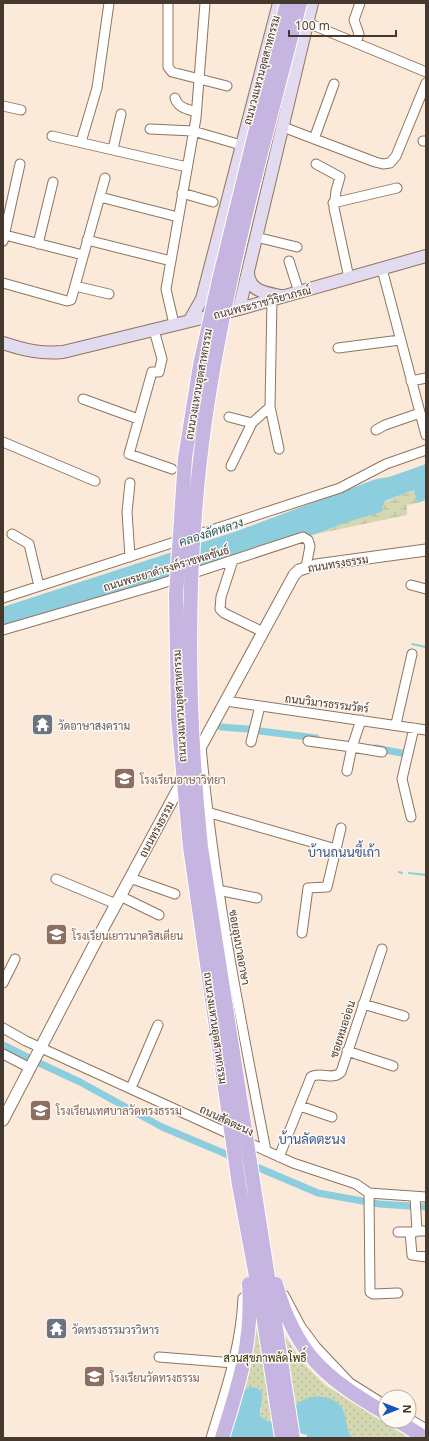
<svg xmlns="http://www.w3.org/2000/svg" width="429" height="1441" viewBox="0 0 429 1441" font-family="'Open Sans',Sarabun,sans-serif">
	<defs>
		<pattern id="wetland-marsh" width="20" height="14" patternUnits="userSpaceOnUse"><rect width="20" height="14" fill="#d4d8b1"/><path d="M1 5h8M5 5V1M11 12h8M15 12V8" fill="none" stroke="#b7ba99"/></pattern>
		<pattern id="park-dots" width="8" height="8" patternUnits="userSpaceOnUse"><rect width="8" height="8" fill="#d4d8b1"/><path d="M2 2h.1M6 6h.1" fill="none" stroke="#b7ba99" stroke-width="1.8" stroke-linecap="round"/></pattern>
	</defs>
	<rect width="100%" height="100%" fill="#fbe9da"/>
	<!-- wetland -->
	<path fill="url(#wetland-marsh)" d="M414,490L417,503L407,505V515L316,534C349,520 380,503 414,490Z"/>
	<!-- park -->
	<path fill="url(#park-dots)" d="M242,1311L279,1326L302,1362L325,1385L409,1438H352L347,1433L343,1409L274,1423L269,1422L260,1416L263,1396L238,1392Z"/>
	<!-- water -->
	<path fill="#8ccedd" d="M426,464V500L417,503L414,490L385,501L381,512L344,523L316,534L274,544L3,631V607L237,531L376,479L389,477Z
		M250,1387C271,1388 259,1403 260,1416L269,1422L283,1421C288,1415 294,1406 300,1402C312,1393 334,1395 342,1408C348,1418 345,1429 352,1438H307V1435C290,1429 288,1435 274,1438C259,1441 240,1438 224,1438L238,1392Z"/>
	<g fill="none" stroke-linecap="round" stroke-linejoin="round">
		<!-- stream -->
		<path stroke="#8ccedd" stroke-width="2" d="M412,644L426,647
			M399,872L402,873
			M409,873L426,875"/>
		<!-- canal -->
		<path stroke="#8ccedd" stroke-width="7" d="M221,727L248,729
			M260,731L316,738
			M376,748L406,754
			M3,1045L29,1058
			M37,1062L80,1082L162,1127L318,1193L379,1204L426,1207"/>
		<defs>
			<path id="minor" d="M168,3V67L172,72L227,86
				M308,23L426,72
				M356,43L359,34L354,20L360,3
				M175,98C178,108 187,109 196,112
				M3,106L21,110
				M283,127L375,162L383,164L390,163L396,156L426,83
				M150,129L193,131L241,145
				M52,136L187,167
				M314,139L334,84
				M423,141H426
				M81,142L97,88L109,3
				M113,149L121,114
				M316,164L340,177L336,191L334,208L349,278
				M182,193L213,202
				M100,197L178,217
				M333,203L397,188
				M5,235L83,255
				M256,237L297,247
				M87,240L171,261
				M3,241L20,164
				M38,244L53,182
				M289,261L299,292
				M382,269L426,435
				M3,283L67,301L71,300L105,178
				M75,286L109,294
				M272,299L270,407L279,449
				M174,324L166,289L196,118L205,3
				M154,330L162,359L159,372H152L129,454L172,469
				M338,348L400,340
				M411,381L426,378
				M83,399L138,419
				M229,417L252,423L270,407
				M376,430L385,425L420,413
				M3,442L95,481
				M231,466L252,423
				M12,534L29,544L39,586
				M130,557L127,512L130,483
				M233,560L221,597L220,609L224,613L263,632
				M411,585L426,589
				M3,598L340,488L386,464L426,450
				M3,630L157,585L303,537L308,540L310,546L306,567
				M226,701L426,730
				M396,724L412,654
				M308,741L352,747L361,720
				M251,742L260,706
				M201,746C213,882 240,1016 266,1151
				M347,771L352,747L382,752
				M207,812L336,849
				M411,817L402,779L414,728
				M130,878L175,894
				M56,879L116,904
				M218,890L257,898
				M120,896L159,915
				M302,933L308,888L327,887L341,828
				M3,983L15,959
				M363,1004L404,1016
				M3,1028L26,1041L293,1163L356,1184L369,1193L426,1197
				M347,1051L393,1066
				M3,1054L30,1068
				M131,1088L158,1025
				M300,1106L332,1117
				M279,1157L311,1077C320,1071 333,1081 341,1072L382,949
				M369,1193L370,1292L373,1294L398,1293
				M415,1197L417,1231H426
				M398,1232H415
				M410,1232L412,1255L426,1257
				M284,1295L301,1327L316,1347L350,1383L385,1405
				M159,1357L234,1363
				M409,1419L426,1429
				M211,1438C225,1392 241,1347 243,1298L248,1294"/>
			<path id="tertiary" d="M193,761L294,575L299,570L316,565L426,550
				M3,1120L94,945L184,778"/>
			<path id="secondary" d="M248,273C249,291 265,293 281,296
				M239,309L312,3
				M190,320L202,299L279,3
				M3,343C24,350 41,354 63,352L239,309L426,256"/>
			<path id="primary" d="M398,1421L425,1438"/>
		</defs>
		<!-- minor casing -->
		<use href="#minor" stroke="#8f755f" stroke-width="11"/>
		<!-- tertiary casing -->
		<use href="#tertiary" stroke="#8f755f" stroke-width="13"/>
		<!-- secondary casing -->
		<use href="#secondary" stroke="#8f755f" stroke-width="14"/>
		<!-- primary casing -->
		<use href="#primary" stroke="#fff" stroke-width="16"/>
		<!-- minor -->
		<use href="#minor" stroke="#fff" stroke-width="9"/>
		<!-- tertiary -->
		<use href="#tertiary" stroke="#fff" stroke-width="11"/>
		<!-- secondary -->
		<use href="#secondary" stroke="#e2daef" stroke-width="12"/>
		<!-- primary -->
		<use href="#primary" stroke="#c6b5e0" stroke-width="14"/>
		<defs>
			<path id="primary-bridge" d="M276,1284C295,1353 325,1378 385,1413
				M222,1438C239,1384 253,1342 249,1284
				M282,1438L262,1309L239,1185L190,847L178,717L176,596L185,458L200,365L219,280L287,3
				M293,1438L201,847C186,702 185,558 206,414C226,277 265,137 300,3"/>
		</defs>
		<!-- primary-bridge casing -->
		<use href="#primary-bridge" stroke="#fff" stroke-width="16" stroke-linecap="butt"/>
		<!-- primary-bridge -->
		<use href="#primary-bridge" stroke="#c6b5e0" stroke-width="14"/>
	</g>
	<!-- icons -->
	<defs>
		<symbol id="temple-square" viewBox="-11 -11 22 22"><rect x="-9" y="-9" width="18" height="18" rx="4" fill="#6b7280" stroke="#fff9f4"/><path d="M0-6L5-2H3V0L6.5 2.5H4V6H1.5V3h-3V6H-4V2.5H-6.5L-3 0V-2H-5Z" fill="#fff"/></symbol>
		<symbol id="school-square" viewBox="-11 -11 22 22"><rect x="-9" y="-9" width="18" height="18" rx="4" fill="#8d6e63" stroke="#fff9f4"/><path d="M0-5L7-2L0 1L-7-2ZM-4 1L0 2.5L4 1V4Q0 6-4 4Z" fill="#fff"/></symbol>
	</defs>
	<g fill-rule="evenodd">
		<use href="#temple-square" x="30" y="712" width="25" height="25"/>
		<use href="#school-square" x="112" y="766" width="25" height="25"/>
		<use href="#school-square" x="44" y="922" width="25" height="25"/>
		<use href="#school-square" x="28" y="1098" width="25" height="25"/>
		<use href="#temple-square" x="44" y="1316" width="25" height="25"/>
		<use href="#school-square" x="82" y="1364" width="25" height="25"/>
	</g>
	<g text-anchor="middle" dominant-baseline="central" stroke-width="3" stroke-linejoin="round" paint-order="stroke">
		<!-- street labels -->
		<g font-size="11" fill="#44382f" stroke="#fff9f4">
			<text transform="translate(261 70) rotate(-75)">ถนนวงแหวนอุตสาหกรรม</text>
			<text transform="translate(262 302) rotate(-15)">ถนนพระราชวิริยาภรณ์</text>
			<text transform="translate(198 384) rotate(-80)">ถนนวงแหวนอุตสาหกรรม</text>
			<text transform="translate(338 563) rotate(-9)">ถนนทรงธรรม</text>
			<text transform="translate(166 568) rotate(-17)">ถนนพระยาดำรงค์ราชพลขันธ์</text>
			<text transform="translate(327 703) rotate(7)">ถนนวิมารธรรมวัตร์</text>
			<text transform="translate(179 706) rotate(-93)">ถนนวงแหวนอุตสาหกรรม</text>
			<text transform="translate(156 829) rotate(-62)">ถนนทรงธรรม</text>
			<text transform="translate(240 947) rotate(80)">ซอยอุนบาลอาษา</text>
			<text transform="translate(216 1028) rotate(82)">ถนนวงแหวนอุตสาหกรรม</text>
			<text transform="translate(342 1029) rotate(-72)">ซอยหมออ่อน</text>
			<text transform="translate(227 1120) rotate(25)">ถนนสัตตะนง</text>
		</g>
		<!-- worship labels -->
		<g font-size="11" fill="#5b616d" stroke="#fff9f4" text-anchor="start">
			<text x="58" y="725">วัดอาษาสงคราม</text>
			<text x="72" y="1329">วัดทรงธรรมวรวิหาร</text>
		</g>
		<!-- education labels -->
		<g font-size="11" fill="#785e54" stroke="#fff9f4" text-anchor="start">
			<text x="140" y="779">โรงเรียนอาษาวิทยา</text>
			<text x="72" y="935">โรงเรียนเยาวนาคริสเตียน</text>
			<text x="56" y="1110">โรงเรียนเทศบาลวัดทรงธรรม</text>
			<text x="110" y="1377">โรงเรียนวัดทรงธรรม</text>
		</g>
		<!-- park labels -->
		<g font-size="11" fill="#2e3005" stroke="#fff9f4">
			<text x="265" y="1357">สวนสุขภาพลัดโพธิ์</text>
		</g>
		<!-- water labels -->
		<g font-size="12" font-style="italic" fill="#1d5560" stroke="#fff9f4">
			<text transform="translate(211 532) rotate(-18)">คลองลัดหลวง</text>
		</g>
		<!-- quarter labels -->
		<g font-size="13" fill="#34568e" stroke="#fff9f4">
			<text x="344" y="852">บ้านถนนขี้เถ้า</text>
			<text x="312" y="1139">บ้านลัดตะนง</text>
		</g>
	</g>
	<!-- border -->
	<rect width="429" height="1441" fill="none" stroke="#44382f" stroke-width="8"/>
	<!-- north arrow -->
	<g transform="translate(397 1409) rotate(90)"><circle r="19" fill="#fff9f4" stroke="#b4aca5"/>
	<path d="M0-3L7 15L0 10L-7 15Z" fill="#1255c0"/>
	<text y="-6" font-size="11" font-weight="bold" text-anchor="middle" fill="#44382f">N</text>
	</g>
	<!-- scale -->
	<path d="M289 30v6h107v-6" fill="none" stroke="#44382f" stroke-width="2"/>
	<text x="295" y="30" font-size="12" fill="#44382f" stroke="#fff9f4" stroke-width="3" paint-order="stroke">100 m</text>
</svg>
